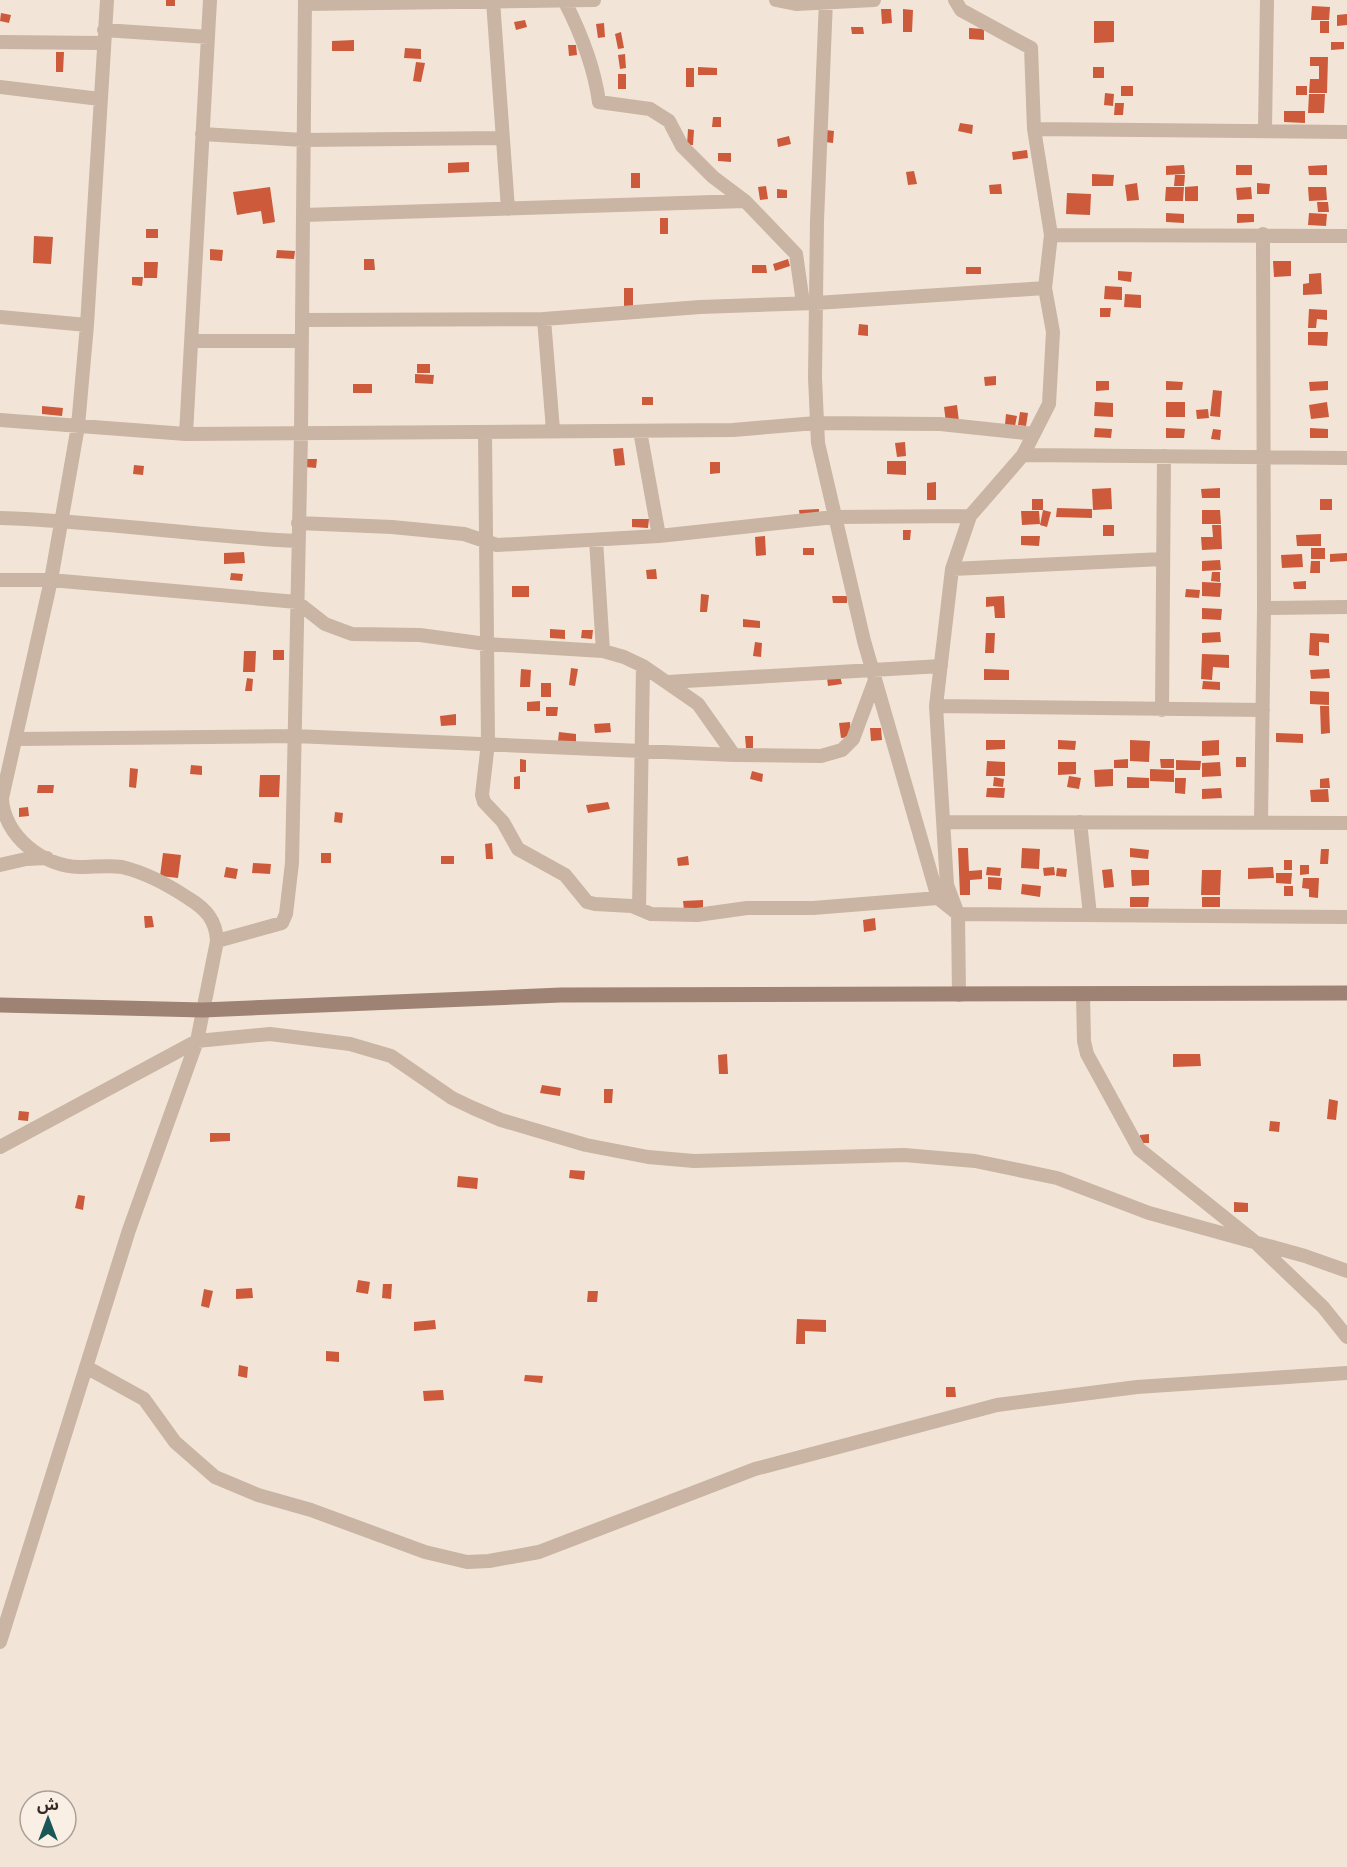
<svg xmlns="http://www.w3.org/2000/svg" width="1347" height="1867" viewBox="0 0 1347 1867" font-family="Commissioner,'Noto Sans Arabic',sans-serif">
	<rect width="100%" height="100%" fill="#f2e5d7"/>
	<!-- building -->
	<path fill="#cc5a3b" d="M166,0H175V6H166Z
		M1312,6L1330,7L1329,20H1311Z
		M881,9H891L892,23L882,24Z
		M903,9L913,10L912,32H903Z
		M1,13L11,15L9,23L0,21Z
		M1347,14V25L1337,26V15Z
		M525,20L527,27L516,30L514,22Z
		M1094,21H1114V42L1094,43Z
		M1320,21H1329V33H1320Z
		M604,23L605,37L598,38L596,24Z
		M851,27H863L864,34H852Z
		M969,28L984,29V40L969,39Z
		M621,32L624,48L618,49L615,34Z
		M354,40V51H332V41Z
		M1331,42H1344V49L1331,50Z
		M568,45H576L577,55L569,56Z
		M405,48L421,49V59L404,58Z
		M56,52H64L63,72H56Z
		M625,54L626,68L620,69L618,55Z
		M1310,57H1328L1327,93H1309L1310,79H1319V66H1310Z
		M416,62L425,63L421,82L413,81Z
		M698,67L717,68V75H698Z
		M1093,67H1104V78H1093Z
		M686,68H694V87H686Z
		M618,74H626V89H618Z
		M1121,86H1133V96H1121Z
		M1296,86H1307V95H1296Z
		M1105,93L1114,94L1113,106L1104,105Z
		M1309,94H1325L1324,113H1308Z
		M1115,103H1124L1123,115H1114Z
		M1284,111H1305V123L1284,122Z
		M713,117H721V127H712Z
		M960,123L973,125L972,134L958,131Z
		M688,129L694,130L693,145H687Z
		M826,130L834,131L833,143L825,142Z
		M789,136L791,144L778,147L777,139Z
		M1027,150L1028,158L1013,160L1012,152Z
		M718,153H731V162L718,161Z
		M469,162V172L448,173V163Z
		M1184,165L1185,174L1166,175V166Z
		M1236,165H1252V175H1236Z
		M1327,165V175H1309L1308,166Z
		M914,171L917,184L908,185L906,172Z
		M631,173H640V188H631Z
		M1092,174L1114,175L1113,186H1092Z
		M1175,175H1185L1184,186H1174Z
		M1137,183L1139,200L1127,201L1125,185Z
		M1257,183L1270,184L1269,194H1257Z
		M1001,184L1002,194H990L989,185Z
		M766,186L768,199L760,200L758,187Z
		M1198,186V201H1185V187Z
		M270,187L275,222L263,224L261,211L237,215L233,192Z
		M1166,187H1184L1183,201H1165Z
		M1251,187L1252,199L1237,200L1236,188Z
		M1308,187H1326L1327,200L1309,201Z
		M777,189L787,190V198H777Z
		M1067,193L1091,194L1090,215L1066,214Z
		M1317,202H1328L1329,212H1318Z
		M1166,213L1184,214V223L1166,222Z
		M1309,213L1327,214L1326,226L1308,225Z
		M1237,214H1254V222L1237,223Z
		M660,218H668V234H660Z
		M146,229H158V238H146Z
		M34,236L53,237L51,264L33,263Z
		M210,249L223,250L222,261L210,260Z
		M277,250L295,251L294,259L276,258Z
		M364,259H374L375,270H364Z
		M788,259L790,266L775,271L773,264Z
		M1273,261H1291V276L1274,277Z
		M144,262H158L157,278H144Z
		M752,265H766L767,273H752Z
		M966,267H981V274H966Z
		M1118,271L1132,272L1131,282L1118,280Z
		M1321,273L1322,294L1303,295V284L1309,283V274Z
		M132,277H143L142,286L132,285Z
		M1105,286L1122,287V300L1104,299Z
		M624,288H633V306H624Z
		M1125,294L1141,295V308L1124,307Z
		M1100,308H1111L1110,317H1100Z
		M1309,309L1327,310V320L1317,319L1316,328H1308Z
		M859,324L868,325V336L858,335Z
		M1308,332H1328L1327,346L1308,345Z
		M417,364H430V373H417Z
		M415,374L434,375L433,384L415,383Z
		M996,376V385L985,386L984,377Z
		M1096,381H1109V390L1096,391Z
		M1166,381L1183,382L1182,390H1166Z
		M1328,381V390L1310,391L1309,382Z
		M353,384H372V393H353Z
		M1213,390L1222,391L1220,417L1210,416Z
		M642,397H653V405H642Z
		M1095,402L1113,403V417L1094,416Z
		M1166,402H1185V417H1166Z
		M1327,402L1329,417L1311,419L1309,405Z
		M957,405L959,422L946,423L944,407Z
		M42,406L63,408L62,416L42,414Z
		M1208,409L1209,418L1197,419L1196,410Z
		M1020,412L1028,413L1026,426L1018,425Z
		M1006,414L1017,416L1015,426L1005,425Z
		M1095,428L1112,429L1111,438L1094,437Z
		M1166,428L1185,429L1184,438H1166Z
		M1310,428L1328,429V438H1310Z
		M1213,429L1221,430L1220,440L1211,439Z
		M905,442L906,456L897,457L895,443Z
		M623,448L625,465L615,466L613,449Z
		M305,459H317L316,468L305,467Z
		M887,461H906V475L887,474Z
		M710,462H720V473L710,474Z
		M134,465L144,466L143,475L133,474Z
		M936,482V500H927V483Z
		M1111,488L1112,509L1093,510L1092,489Z
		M1220,488V498H1202L1201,489Z
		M1032,499H1043V510H1032Z
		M1320,499H1332V510H1320Z
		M1057,508L1092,509V518L1056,517Z
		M819,509V518H800L799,510Z
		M1043,510L1051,512L1047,527L1040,525Z
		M1202,510H1220L1221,524H1202Z
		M1021,511H1039L1040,524L1022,525Z
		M632,519H649L648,528L632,527Z
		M1103,525H1114V536H1103Z
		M1212,525H1221L1222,549L1202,550L1201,537H1213Z
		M903,530H911L910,540H903Z
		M1321,534V546H1297L1296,535Z
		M765,536L766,555L756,556L755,537Z
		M1021,536H1040L1039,546L1021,545Z
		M803,548H814V555H803Z
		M1311,548H1325V559H1311Z
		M244,552L245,563L224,564V553Z
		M1347,553V561L1330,562V554Z
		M1302,554L1303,567L1282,568L1281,555Z
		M1220,560L1221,570L1202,571V561Z
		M1311,561H1320V573H1310Z
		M656,569L657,579H647L646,570Z
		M1212,572H1220V582L1211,581Z
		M231,573L243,574L242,581L230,580Z
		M1306,581V589H1294L1293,582Z
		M1202,582L1221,583L1220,597L1202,596Z
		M512,586H529V597H512Z
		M1186,589L1200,590L1199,598L1185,597Z
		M701,594L709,595L707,612H700Z
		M832,596H847V603H833Z
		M1004,596L1005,618H995L994,606L986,607V597Z
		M1202,608L1222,609L1221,620L1202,619Z
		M743,619L760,621V628L743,627Z
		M550,629L565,630V639L550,638Z
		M582,630H593L592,639L581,638Z
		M1220,632L1221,642L1202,643V633Z
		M986,633H995L994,653H985Z
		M1310,633L1329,634V643L1319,642V656L1309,655Z
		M755,642L762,643L761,657L753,656Z
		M273,650H284V660H273Z
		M244,651H256L255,672H243Z
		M1202,654L1229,655V668L1213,667L1212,680L1201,679Z
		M571,668L578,669L575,686L569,685Z
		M521,669L531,670L530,687H520Z
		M984,669L1009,670V680H984Z
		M1329,669L1330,678L1311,679L1310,670Z
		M840,676L842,684L828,686L827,678Z
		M247,678L253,679L252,691H245Z
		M1203,681L1220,682V690L1202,689Z
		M541,683H551V697H541Z
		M1310,691L1329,692V705L1310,704Z
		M540,701V711H527V702Z
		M1320,706H1329L1330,733L1321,734Z
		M546,707H558L557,716H546Z
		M456,714V725L441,726L440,716Z
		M850,722L851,737L841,738L839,723Z
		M610,723L611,732L595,733L594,724Z
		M870,728H881L882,740L871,741Z
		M559,732L576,734V742L558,741Z
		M1276,733L1303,734V743L1276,742Z
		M745,736H753V748H746Z
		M986,740H1005V749L986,750Z
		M1058,740L1076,741L1075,750L1058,749Z
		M1130,740L1150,741L1149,762L1130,761Z
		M1219,740V755L1202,756V741Z
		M1236,757H1246V767H1236Z
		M520,759L526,760V772H520Z
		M1128,759V768H1114V760Z
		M1160,759H1174V768H1161Z
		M1176,760L1201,761L1200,770H1176Z
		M987,761L1005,762V776H986Z
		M1058,762H1076V774L1058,775Z
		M1220,762L1221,776L1202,777V763Z
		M191,765L202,766V775L190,774Z
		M130,768L138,769L136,788L129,787Z
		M1113,769V786L1095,787L1094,770Z
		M1150,769L1174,770V782L1150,781Z
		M752,771L763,774L762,782L750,779Z
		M260,775H280L279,797H259Z
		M520,776V789H514V777Z
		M1069,776L1081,778L1079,789L1067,787Z
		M994,777L1004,779L1003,787L993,786Z
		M1127,777L1149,778V788H1127Z
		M1175,778H1186L1185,794L1175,793Z
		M1329,778L1330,788H1320V779Z
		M38,785H54L53,793H37Z
		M987,788H1005L1004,798L986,797Z
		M1221,788L1222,798L1202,799V789Z
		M1328,789L1329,802H1311L1310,790Z
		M608,802L610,809L588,813L586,805Z
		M28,807L29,816L19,817V808Z
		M335,812L343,813L342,823L334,822Z
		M492,843L493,859H486L485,844Z
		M958,848H968L969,871L982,870V879L970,880V895H960Z
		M1022,848L1040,849L1039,869L1021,868Z
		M1130,848L1149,850L1148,859L1130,857Z
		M1321,849H1329L1328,864H1320Z
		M163,853L181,855L178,878L160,876Z
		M321,853H331V863H321Z
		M441,856H454V864H441Z
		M688,856L689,865L678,866L677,858Z
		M1284,860H1292V870H1284Z
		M253,863L271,864L270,874L252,873Z
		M1300,865H1309V874L1300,875Z
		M226,867L238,869L236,879L224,877Z
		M987,867L1001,868L1000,876L986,875Z
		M1054,867L1055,875L1044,876L1043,868Z
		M1273,867L1274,878L1248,879V868Z
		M1057,868L1067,869L1066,877L1056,876Z
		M1112,869L1114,887L1104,888L1102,870Z
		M1131,870H1149V885L1132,886Z
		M1202,870H1221L1220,895H1201Z
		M1276,873H1292L1291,884L1276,883Z
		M988,877L1002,878L1001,890L988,889Z
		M1303,878H1319L1318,898L1309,897V889L1302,888Z
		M1022,884L1041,886L1040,897L1021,894Z
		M1284,886H1293V896H1284Z
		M1130,897H1149L1148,907H1130Z
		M1202,897H1220V907H1202Z
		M703,900V909L684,910L683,901Z
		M144,916H152L154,927L145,928Z
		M875,918L876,930L864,932L863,920Z
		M727,1054L728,1074H719L718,1055Z
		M1173,1054H1200L1201,1066L1173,1067Z
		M542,1085L561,1088L560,1096L540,1093Z
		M604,1089H613L612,1103H604Z
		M1329,1099L1338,1101L1336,1120L1327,1119Z
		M19,1111L29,1112L28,1121L18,1120Z
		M1270,1121L1280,1122L1279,1132L1269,1131Z
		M210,1133H230V1141L210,1142Z
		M1149,1134V1143H1140V1135Z
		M570,1170L585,1171L584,1180L569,1178Z
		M458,1176L478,1178L477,1189L457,1187Z
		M78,1195L85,1196L83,1210L75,1208Z
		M1234,1202L1248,1203V1212H1234Z
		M358,1280L370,1282L368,1294L356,1292Z
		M383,1284H392L391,1299L382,1298Z
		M252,1288L253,1298L236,1299V1289Z
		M204,1289L213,1291L209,1308L201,1306Z
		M588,1291H598L597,1302H587Z
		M797,1319L826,1320V1332L805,1331V1344H796Z
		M435,1320L436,1329L414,1331V1322Z
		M326,1351L339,1352V1362L326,1361Z
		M239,1365L248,1367L247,1378L238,1376Z
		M525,1375L543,1376L542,1383L524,1381Z
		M946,1387H955L956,1397H946Z
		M443,1390L444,1400L424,1401L423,1391Z"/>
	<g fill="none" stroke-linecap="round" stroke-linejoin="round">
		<!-- minor -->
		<path stroke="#cab4a3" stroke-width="14" d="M564,0C581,33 594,65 599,102L650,109L669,121L682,146L713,177L745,201L796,254L803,303
			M776,0L796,4L874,0
			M826,0L817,221L815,378L818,443L864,641L938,898L958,914L1347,917
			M955,0L961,10L1031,48L1034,129L1051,235L1045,288L1053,332L1049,404L1023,455L970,516L952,569L936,706L947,885L958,914L959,995
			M493,1L508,209
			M305,4L594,0
			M104,30L208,37
			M0,42L103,43
			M0,87L100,99
			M1034,129L1347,132
			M1265,129L1267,0
			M202,134L303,140L503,138
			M303,215L745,201
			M1051,235L1347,236
			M0,317L87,325
			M544,319L553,430
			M302,320L544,319L700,307L816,303L1045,288
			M191,341H302
			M0,420L186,434L733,430L816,423L940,424L1034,434
			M640,431L659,536
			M485,432L488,743L482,795L484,802L503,822L518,849L565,875L587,902L595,904L632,906L651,914L697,915L747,908H813L938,898
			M186,434L210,0
			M1023,455L1347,458
			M0,518C100,521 197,536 297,541
			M298,523L392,527L464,534L497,545L659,536L834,517L970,516
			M596,540L603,651
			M952,569L1163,559
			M0,580H51L297,602L325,624L352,634L420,635L486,644L603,651L624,657L643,666L698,704L734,755
			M1264,608L1347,607
			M668,682L941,666
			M936,706L1263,710
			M1162,710L1164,456
			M17,739L294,736L734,755L821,756L842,750L853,739L875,680
			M944,822L1347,823
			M1080,822L1090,915
			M1261,822L1264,608L1263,234
			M0,865L26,859L47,858
			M639,909L643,666
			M217,941L282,923L286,914L292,863L301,434L305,0
			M1083,994L1084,1041L1087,1054L1139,1149L1255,1242L1323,1307L1347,1337
			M0,1147L197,1041L270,1034L350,1044L391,1056L452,1098L473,1108L501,1120L586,1145L648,1157L694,1161L904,1155L975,1161L1057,1178L1149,1213L1305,1256L1347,1271
			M86,1367L144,1399L175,1442L215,1477L258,1495L311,1510L425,1552L467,1562L489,1561L539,1552L755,1469L997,1405L1137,1387L1347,1373
			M0,1642L129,1230L197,1041L217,941C216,920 206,909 188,898C167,884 147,873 122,867C108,865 94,867 81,867C44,868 3,835 2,798L51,580L78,426L87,325L107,0"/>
		<!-- secondary -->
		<path stroke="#9e8274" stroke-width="15" d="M0,1005L203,1010L561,995L1347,993"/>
	</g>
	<!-- north arrow -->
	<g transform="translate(48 1819)"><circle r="28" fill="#faefe4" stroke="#aba098" stroke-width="1.5"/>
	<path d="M0-4.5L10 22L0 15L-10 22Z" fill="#195658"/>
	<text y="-9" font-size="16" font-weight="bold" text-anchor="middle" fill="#352a25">ش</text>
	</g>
</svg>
